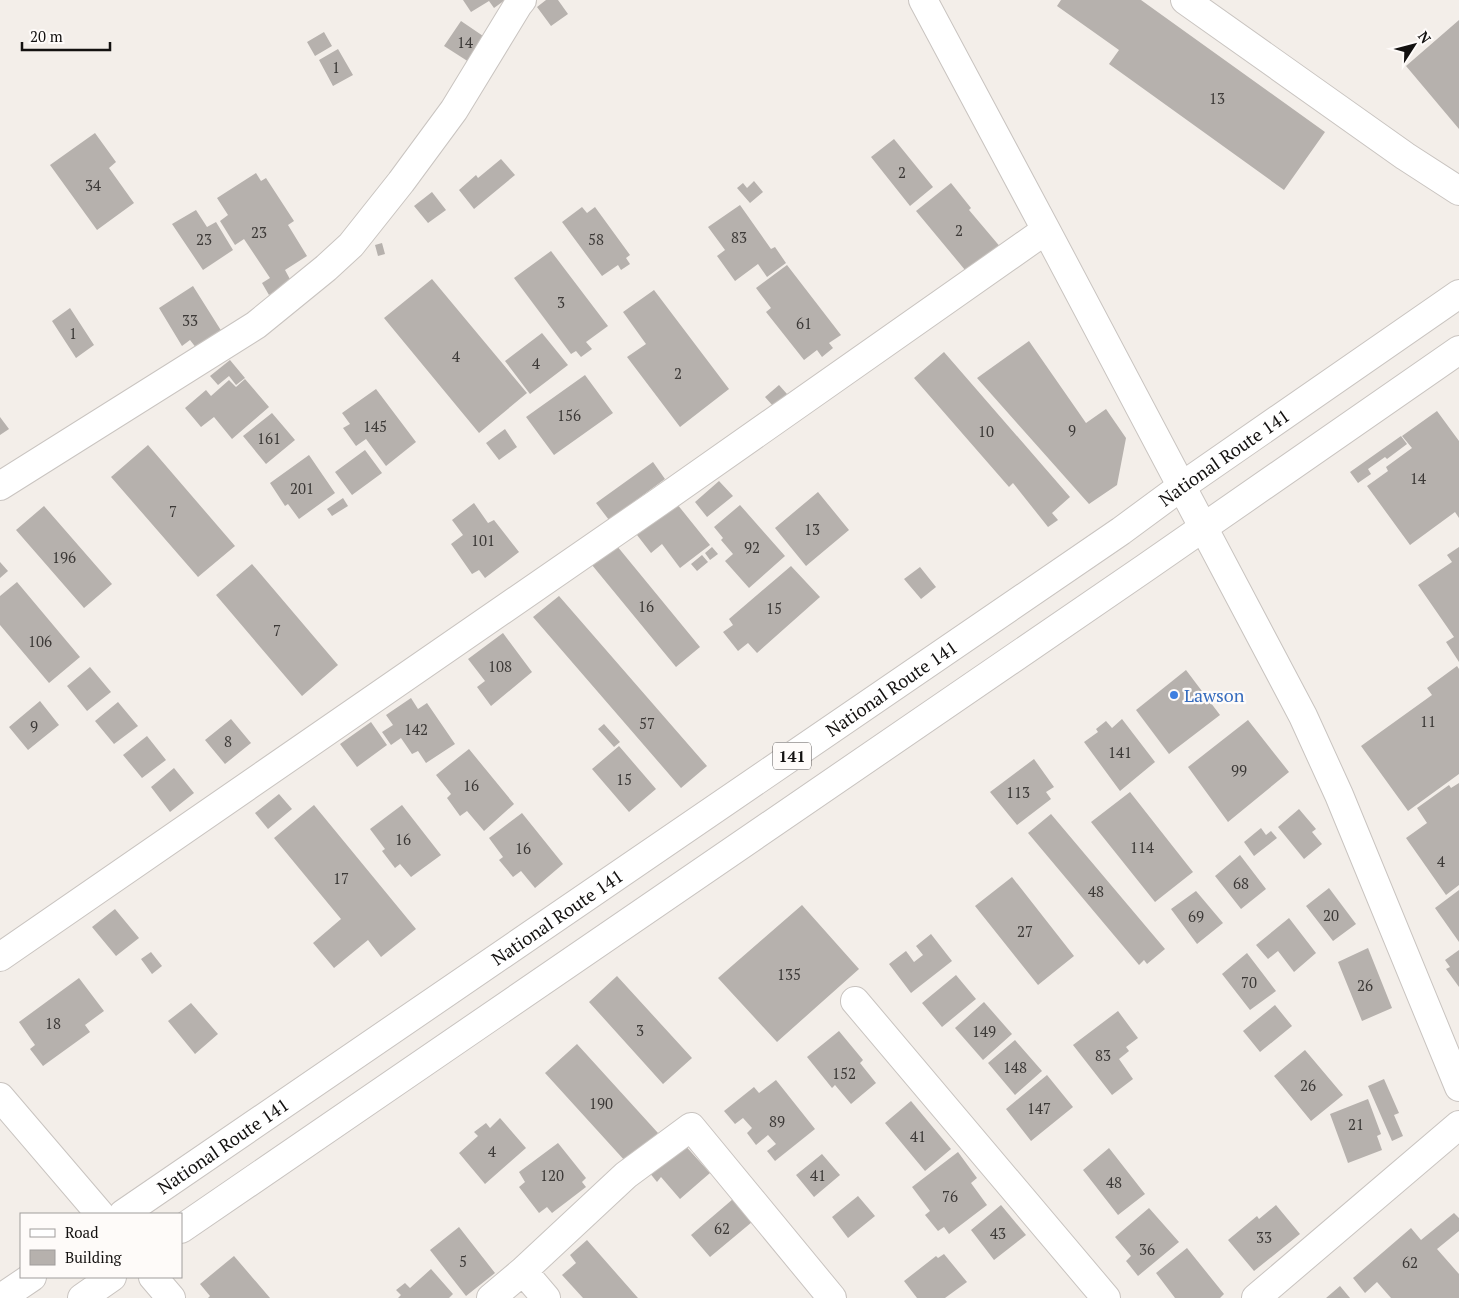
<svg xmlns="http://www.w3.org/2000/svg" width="1459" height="1298" viewBox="0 0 1459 1298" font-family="'PT Serif',serif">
	<rect width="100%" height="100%" fill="#f3eee9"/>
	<!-- building -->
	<path fill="#b6b1ad" d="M463,0H505L494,8L489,1L471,12Z
		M546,0H558L568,14L551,26L537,7Z
		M1061,0H1141L1325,132L1284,190L1109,64L1119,50L1057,6Z
		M1459,20V129L1406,66Z
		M461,21L486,38L469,62L444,46Z
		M324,32L332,46L315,56L307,42Z
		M338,49L353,75L333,86L319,60Z
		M95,133L116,162L109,168L134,203L97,230L50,165Z
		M894,139L933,187L910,206L871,157Z
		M501,159L515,175L474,209L459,190L476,175L478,178Z
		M256,173L261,181L266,178L294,221L288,225L307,256L285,270L291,281L269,295L262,283L270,278L244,239L235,245L220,221L228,215L217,198Z
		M754,181L763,192L750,203L737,188L743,183L747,188Z
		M951,183L971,208L969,210L1002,249L970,276L916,211Z
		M432,192L446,210L428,223L414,206Z
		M740,205L771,249L775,247L786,263L767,277L758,264L735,281L717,256L725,250L708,227Z
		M582,207L587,213L595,207L630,255L626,258L630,264L621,270L618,265L602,276L562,222Z
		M196,210L207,227L216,222L233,250L203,270L172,224Z
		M382,243L385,254L378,256L375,245Z
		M551,251L608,326L586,342L592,349L581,357L576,351L571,354L514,278Z
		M787,265L841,335L829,343L833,348L822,357L817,350L804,360L766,312L771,308L756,288Z
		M432,279L527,393L479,433L384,318Z
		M193,286L222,332L197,349L190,340L182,346L159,308Z
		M654,290L729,389L680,427L627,357L646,344L623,312Z
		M70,308L94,345L76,358L52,321Z
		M542,333L568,365L530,394L505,361Z
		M1029,341L1086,423L1106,409L1126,438L1117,485L1089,504L977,378Z
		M944,352L1070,497L1052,513L1058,520L1048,527L1013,483L1009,487L914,378Z
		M230,360L245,378L236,385L229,376L218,385L210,376Z
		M585,375L613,413L554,455L526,417Z
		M245,379L269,407L232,439L214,417L201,427L185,408L206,390L211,396L229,380L236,387Z
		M779,385L787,394L773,406L765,397Z
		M376,389L416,442L386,466L366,439L356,446L343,428L350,424L342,413Z
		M1437,411L1459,441V518L1455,512L1410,545L1367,486L1388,471L1386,467L1412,448L1402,436Z
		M272,413L295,440L266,464L243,436Z
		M0,417L9,429L0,435Z
		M505,429L517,447L499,460L486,443Z
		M1401,436L1407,444L1387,459L1385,457L1368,469L1371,474L1358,483L1350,472Z
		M148,445L235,546L198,577L111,477Z
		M365,450L382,473L352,495L335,472Z
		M309,455L335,493L299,519L288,504L285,506L270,483Z
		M653,462L665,479L609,520L596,503Z
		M719,481L733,496L707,517L695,502Z
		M818,492L849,530L806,566L775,528Z
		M343,498L348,506L332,516L327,509Z
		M474,503L488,523L494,520L519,552L485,578L479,570L472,574L451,544L463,535L452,520Z
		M677,504L710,545L680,568L662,544L651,553L637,535Z
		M740,505L785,556L749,588L725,561L733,554L721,540L723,538L714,527Z
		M44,506L112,584L84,608L16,530Z
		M617,546L700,647L676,667L592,565Z
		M712,547L718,554L710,560L705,553Z
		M1459,547V662L1446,642L1454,637L1418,585L1452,562L1447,555Z
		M702,555L708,562L697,571L691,564Z
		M0,562L8,571L0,578Z
		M252,564L338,665L302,696L216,595Z
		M791,566L820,597L757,653L748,643L738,651L723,632L733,625L729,619Z
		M920,567L936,587L921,599L904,579Z
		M17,582L80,657L49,683L0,625V596Z
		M559,596L707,766L681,788L533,617Z
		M503,633L532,672L491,706L477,687L485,681L468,659Z
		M1457,666L1459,669V774L1408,811L1361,746L1432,695L1427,688Z
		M90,667L111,692L87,711L67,686Z
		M1186,670L1220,715L1169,754L1136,710Z
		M411,698L418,709L427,703L455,744L426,763L418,751L412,754L401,738L391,745L382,732L393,725L386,715Z
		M40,701L59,725L28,750L9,727Z
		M118,702L138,726L114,744L95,721Z
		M231,719L251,743L225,764L205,740Z
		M1122,719L1155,762L1120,791L1084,742L1098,732L1096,729L1106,721L1112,728Z
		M1248,720L1289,772L1228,822L1188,767Z
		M371,722L387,745L357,767L340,744Z
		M604,724L620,742L614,747L598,729Z
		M147,736L166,760L142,778L123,755Z
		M619,746L656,789L629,812L592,769Z
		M469,749L514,804L484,831L467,811L460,816L447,798L451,794L436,775Z
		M1034,759L1054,787L1046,792L1051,799L1017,825L990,792Z
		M174,768L194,793L170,812L151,787Z
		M1459,783V885L1446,895L1406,838L1427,823L1417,808L1449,785L1451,788Z
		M1130,792L1193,872L1155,902L1091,822Z
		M279,794L292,809L268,829L255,813Z
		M314,805L416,929L381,957L368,940L334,968L313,943L341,919L274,838Z
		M402,805L441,855L411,877L400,864L395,868L382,851L385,849L370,829Z
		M1299,809L1316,829L1312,832L1322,844L1304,859L1278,827Z
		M522,813L563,864L535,888L521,871L513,877L499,860L503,857L489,838Z
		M1051,814L1165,949L1147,964L1144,960L1139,965L1028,833Z
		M1261,828L1266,835L1271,831L1277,838L1254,856L1244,842Z
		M1240,855L1266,889L1241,909L1215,876Z
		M1012,877L1074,956L1038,985L975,906Z
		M1329,888L1356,924L1333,941L1306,906Z
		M1459,890V942L1435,908Z
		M1196,891L1223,923L1197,944L1171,909Z
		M802,905L859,969L777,1042L718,978Z
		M115,909L139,938L116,956L92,927Z
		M1289,918L1316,953L1294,972L1278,951L1268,959L1256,945Z
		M931,934L952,961L911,993L889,964L906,951L914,962L923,955L916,946Z
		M1368,948L1392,1008L1362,1021L1338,962Z
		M1459,950V987L1446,969L1450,967L1445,960Z
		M151,952L162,966L152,974L141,959Z
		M1247,953L1276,991L1250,1010L1222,974Z
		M956,975L976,999L942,1027L922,1003Z
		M617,976L692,1058L663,1084L589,1002Z
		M79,978L104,1011L85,1025L90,1032L43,1066L30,1049L35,1045L19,1022Z
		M984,1002L1012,1034L983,1060L955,1028Z
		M191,1003L218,1034L195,1054L168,1021Z
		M1275,1005L1292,1026L1260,1052L1243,1031Z
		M1118,1011L1138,1038L1126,1047L1129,1051L1119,1059L1133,1079L1112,1095L1073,1045Z
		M839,1031L863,1060L860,1063L876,1083L851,1104L835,1085L832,1088L807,1057Z
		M1015,1040L1042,1071L1015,1095L988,1063Z
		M577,1044L658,1133L626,1162L545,1073Z
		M1305,1050L1343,1095L1311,1121L1274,1076Z
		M1047,1075L1073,1107L1031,1141L1006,1109Z
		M1384,1079L1399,1113L1394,1115L1403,1136L1392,1141L1368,1086Z
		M776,1080L815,1129L775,1161L767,1151L776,1144L768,1135L756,1145L747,1133L752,1128L743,1118L735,1124L724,1111L754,1087L759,1093Z
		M1368,1099L1381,1134L1377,1136L1382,1150L1348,1163L1330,1114Z
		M911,1101L951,1149L925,1171L885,1123Z
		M500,1118L526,1148L485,1184L459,1153L478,1136L474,1132L486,1123L490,1128Z
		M682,1142L710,1173L680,1199L661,1177L657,1182L649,1172Z
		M558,1143L586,1178L582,1182L586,1187L552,1213L547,1207L539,1213L519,1187L525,1182L519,1172Z
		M1109,1148L1145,1194L1118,1215L1083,1170Z
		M958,1152L977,1178L971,1183L987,1205L949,1234L944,1227L938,1231L925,1215L930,1211L912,1187Z
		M822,1154L840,1175L814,1197L796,1175Z
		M858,1196L875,1216L848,1238L832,1217Z
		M733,1199L752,1222L710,1257L691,1235Z
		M1001,1205L1026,1235L994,1260L971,1230Z
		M1276,1205L1300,1234L1254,1271L1228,1240L1257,1216L1259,1219Z
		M1149,1208L1179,1242L1138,1276L1126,1261L1131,1256L1115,1237Z
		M1454,1213L1459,1218V1231L1437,1249L1459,1274V1298H1391L1377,1282L1365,1293L1353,1278L1411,1228L1421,1240Z
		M459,1227L495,1273L466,1296L430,1250Z
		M587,1240L638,1298H583L562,1275L576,1263L570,1255Z
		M1187,1248L1224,1294L1220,1298H1175L1156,1273Z
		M944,1254L967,1282L945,1298H917L904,1281L936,1256L938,1258Z
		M234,1256L270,1298H208L210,1296L200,1284Z
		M431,1269L453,1294L449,1298H398L401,1295L396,1290L405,1283L410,1288Z
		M1340,1286L1350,1298H1326Z"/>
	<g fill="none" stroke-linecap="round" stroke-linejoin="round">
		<defs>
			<path id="minor" d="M923,0L1046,230L1303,716L1339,795L1459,1087
				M1185,0L1405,156L1459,191
				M0,486L256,325L326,268L351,245L401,182L454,110L518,5L522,0
				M0,957L656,504L1046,230
				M855,1001L1106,1298
				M0,1097L100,1214
				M523,1271L546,1298
				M153,1277L171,1298
				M491,1298L523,1271L626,1175L691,1127L832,1298
				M1256,1298L1459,1125"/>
			<g id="highway">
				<path id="s1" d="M123,1214L1121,531L1182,486L1459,294"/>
				<path d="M181,1229L1145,568L1459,350"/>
				<path d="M1,1298L32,1277"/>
				<path d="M82,1298L112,1277"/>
			</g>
		</defs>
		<!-- minor casing -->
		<use href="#minor" stroke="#c9c4c0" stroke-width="30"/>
		<!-- highway casing -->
		<use href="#highway" stroke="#c9c4c0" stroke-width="30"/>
		<!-- minor -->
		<use href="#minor" stroke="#fff" stroke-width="28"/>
		<!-- highway -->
		<use href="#highway" stroke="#fff" stroke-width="28"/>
	</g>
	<!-- markers -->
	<circle fill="#3f7fe0" stroke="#fefbf9" stroke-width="2" cx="1174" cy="695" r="5"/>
	<g text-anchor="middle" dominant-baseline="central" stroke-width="4.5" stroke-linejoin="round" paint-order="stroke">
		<!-- number labels -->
		<g font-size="15" fill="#3c3937">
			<text x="465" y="42">14</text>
			<text x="336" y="67">1</text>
			<text x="1217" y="98">13</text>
			<text x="902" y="172">2</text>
			<text x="93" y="185">34</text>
			<text x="959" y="230">2</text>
			<text x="259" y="232">23</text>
			<text x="739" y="237">83</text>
			<text x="204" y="239">23</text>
			<text x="596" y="239">58</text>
			<text x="561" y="302">3</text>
			<text x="190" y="320">33</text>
			<text x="804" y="323">61</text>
			<text x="73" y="333">1</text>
			<text x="456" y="356">4</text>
			<text x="536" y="363">4</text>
			<text x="678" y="373">2</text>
			<text x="569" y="415">156</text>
			<text x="375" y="426">145</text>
			<text x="1072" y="430">9</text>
			<text x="986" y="431">10</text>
			<text x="269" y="438">161</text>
			<text x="1418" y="478">14</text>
			<text x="302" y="488">201</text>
			<text x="173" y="511">7</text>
			<text x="812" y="529">13</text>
			<text x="483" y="540">101</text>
			<text x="752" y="547">92</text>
			<text x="64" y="557">196</text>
			<text x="646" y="606">16</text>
			<text x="774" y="608">15</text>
			<text x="277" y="630">7</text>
			<text x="40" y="641">106</text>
			<text x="500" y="666">108</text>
			<text x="1428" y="721">11</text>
			<text x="647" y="723">57</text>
			<text x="34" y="726">9</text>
			<text x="416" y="729">142</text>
			<text x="228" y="741">8</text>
			<text x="1120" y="752">141</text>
			<text x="1239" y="770">99</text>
			<text x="624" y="779">15</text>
			<text x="471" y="785">16</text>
			<text x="1018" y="792">113</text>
			<text x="403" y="839">16</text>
			<text x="1142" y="847">114</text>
			<text x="523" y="848">16</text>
			<text x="1441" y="861">4</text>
			<text x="341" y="878">17</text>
			<text x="1241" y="883">68</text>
			<text x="1096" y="891">48</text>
			<text x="1331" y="915">20</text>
			<text x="1196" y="916">69</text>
			<text x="1025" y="931">27</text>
			<text x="789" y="974">135</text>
			<text x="1249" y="982">70</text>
			<text x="1365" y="985">26</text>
			<text x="53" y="1023">18</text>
			<text x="640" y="1030">3</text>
			<text x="984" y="1031">149</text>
			<text x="1103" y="1055">83</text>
			<text x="1015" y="1067">148</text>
			<text x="844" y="1073">152</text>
			<text x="1308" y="1085">26</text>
			<text x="601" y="1103">190</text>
			<text x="1039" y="1108">147</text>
			<text x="777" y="1121">89</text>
			<text x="1356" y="1124">21</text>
			<text x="918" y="1136">41</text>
			<text x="492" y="1151">4</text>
			<text x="552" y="1175">120</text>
			<text x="818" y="1175">41</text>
			<text x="1114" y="1182">48</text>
			<text x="950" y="1196">76</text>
			<text x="722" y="1228">62</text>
			<text x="998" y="1233">43</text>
			<text x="1264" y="1237">33</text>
			<text x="1147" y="1249">36</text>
			<text x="463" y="1261">5</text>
			<text x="1410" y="1262">62</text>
		</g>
		<!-- shield labels -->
		<rect fill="#fefbf9" stroke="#5a5756" stroke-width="1" x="773" y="742.5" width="38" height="27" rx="4"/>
		<g font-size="16" font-weight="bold" fill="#131110">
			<text x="792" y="756">141</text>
		</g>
		<!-- street labels -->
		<g font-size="18" fill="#131110" stroke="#fefbf9">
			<text stroke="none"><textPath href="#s1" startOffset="1336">National Route 141</textPath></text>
			<text stroke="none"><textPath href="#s1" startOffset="931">National Route 141</textPath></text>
			<text stroke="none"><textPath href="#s1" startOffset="526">National Route 141</textPath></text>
			<text stroke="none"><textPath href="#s1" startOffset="121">National Route 141</textPath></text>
		</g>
		<!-- shop labels -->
		<g font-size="18" fill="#366cbe" stroke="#fefbf9" text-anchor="start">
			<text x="1184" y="695">Lawson</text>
		</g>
	</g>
	<!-- legend -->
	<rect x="20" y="1213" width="162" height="65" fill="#fefbf9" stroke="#a09d9c"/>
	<rect x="30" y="1229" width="25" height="8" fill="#ffffff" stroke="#a09d9c"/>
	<text x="65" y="1238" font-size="15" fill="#131110">Road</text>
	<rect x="30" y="1250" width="25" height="15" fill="#b6b1ad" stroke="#a09d9c"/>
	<text x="65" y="1263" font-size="15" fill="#131110">Building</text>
	<!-- north arrow -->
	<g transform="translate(1414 45) rotate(54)" stroke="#fefbf9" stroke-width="4" paint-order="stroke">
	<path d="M0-4L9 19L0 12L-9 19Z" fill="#131110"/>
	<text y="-8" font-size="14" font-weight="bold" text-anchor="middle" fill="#131110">N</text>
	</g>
	<!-- scale -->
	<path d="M22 42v8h88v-8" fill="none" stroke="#131110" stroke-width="2.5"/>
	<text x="30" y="42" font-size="15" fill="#131110" stroke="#fefbf9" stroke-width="4" paint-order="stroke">20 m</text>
</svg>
